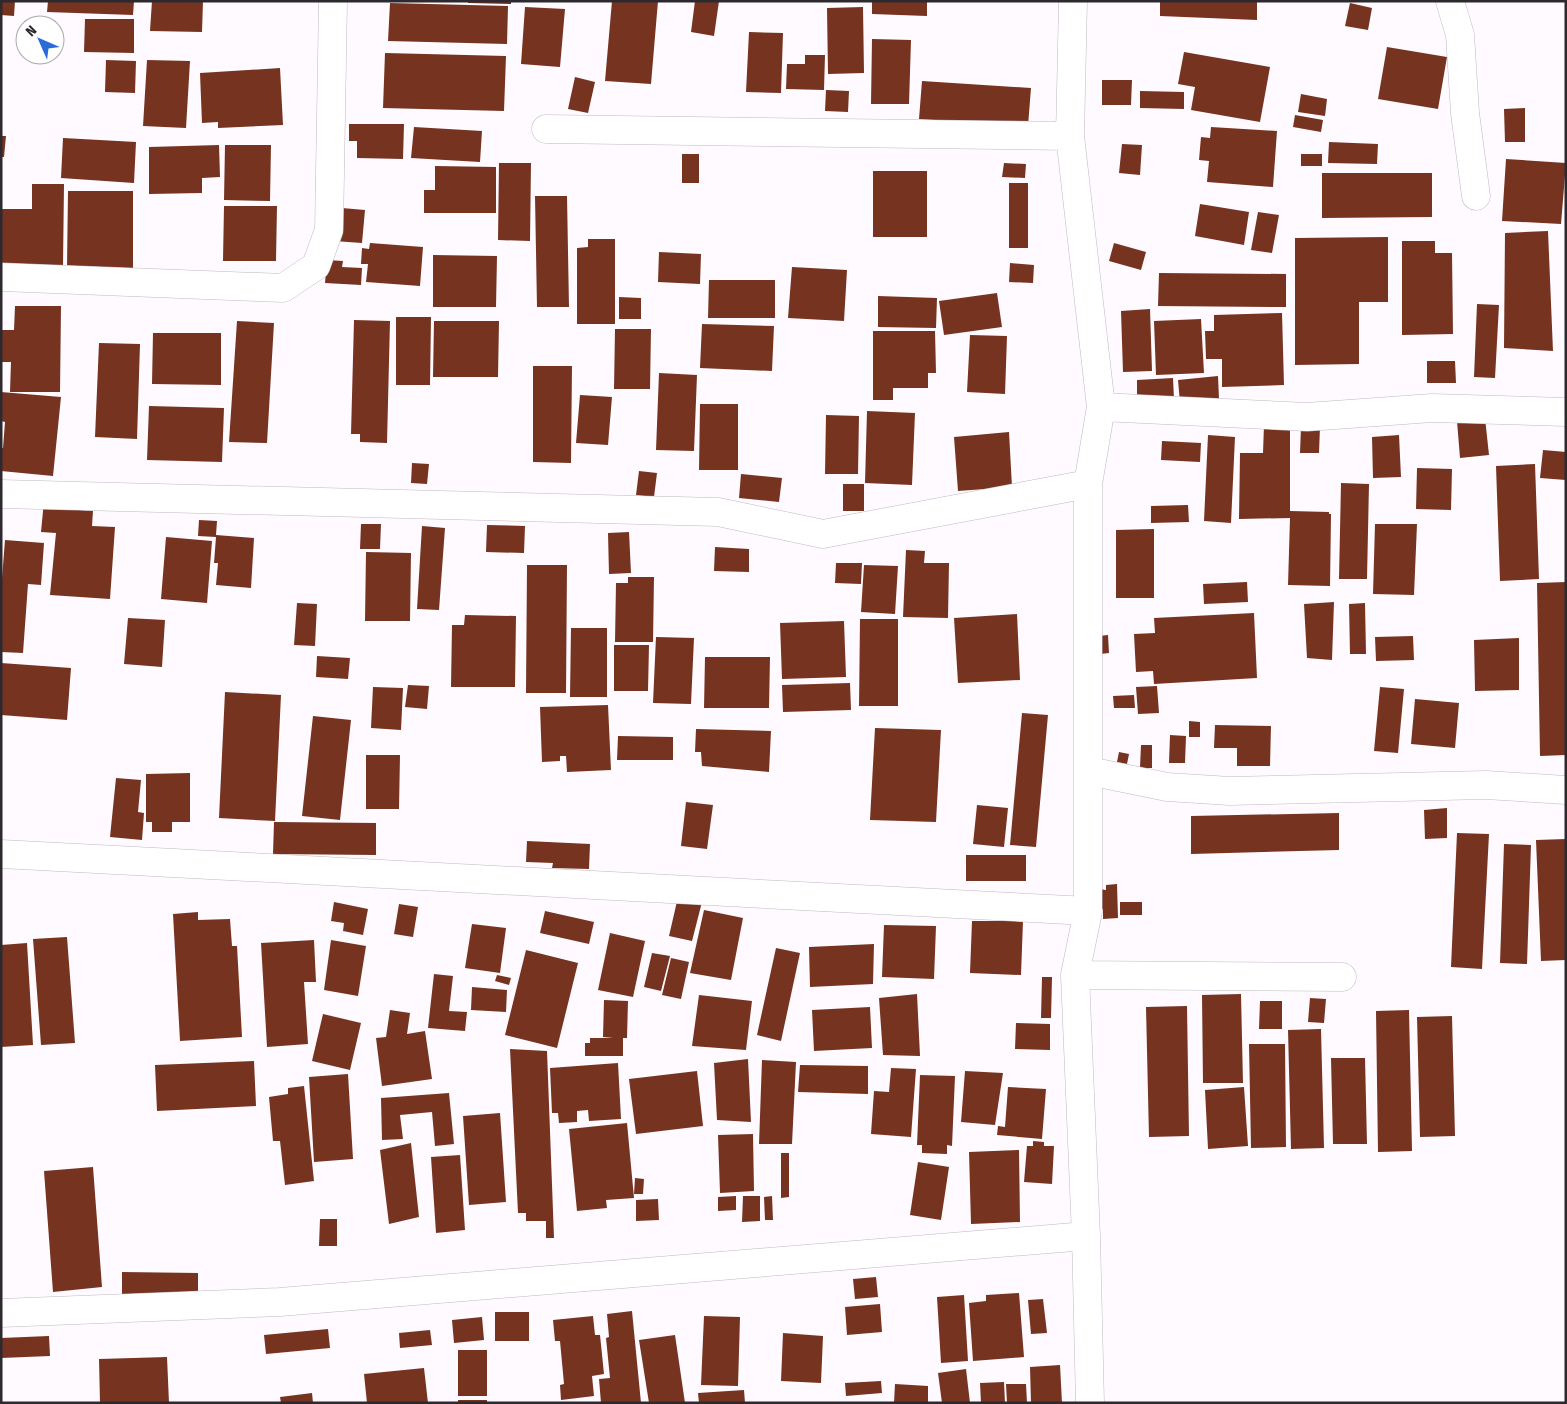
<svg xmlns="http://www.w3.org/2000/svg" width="1567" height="1404" viewBox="0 0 1567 1404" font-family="'Fira Sans Condensed',sans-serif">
	<rect width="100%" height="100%" fill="#fefaff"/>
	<!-- building -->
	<path fill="#763320" d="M1,1H15L14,16L1,15Z
		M48,1H134L133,15L47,12Z
		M152,1H203L202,32L150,31Z
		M468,1H511V4L468,3Z
		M612,1H658L651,84L605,81Z
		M695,1H719L714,36L691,32Z
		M872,1H927V16L872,14Z
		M1160,1H1257V20L1160,16Z
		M390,3L508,6L507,44L388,41Z
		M1350,3L1372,8L1368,30L1345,26Z
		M525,7L565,9L560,67L521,64Z
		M863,7L864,73L828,74L827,8Z
		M85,19H134V53L84,52Z
		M749,32L783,33L781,93L746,92Z
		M872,39L911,40L909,104H871Z
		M1387,47L1447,57L1438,109L1378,99Z
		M1184,52L1270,67L1260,122L1191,110L1195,87L1178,84Z
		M385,53L506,56L504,111L383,108Z
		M805,55H825L824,90L786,89L787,64H805Z
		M106,60L136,61L135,93L105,92Z
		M147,60L190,61L186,128L143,126Z
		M280,68L283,125L218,128V122L202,123L200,73Z
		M575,77L595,82L588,113L568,109Z
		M1102,80H1132L1131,105H1102Z
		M922,81L1031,88L1028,126L919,119Z
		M826,90L849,91L848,112L825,111Z
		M1140,91L1184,92V109L1140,108Z
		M1301,94L1327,99L1325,116L1298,112Z
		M1525,108V142H1505L1504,109Z
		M1295,115L1323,120L1321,132L1293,127Z
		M349,124H404L403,159L357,158V141H349Z
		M414,127L482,131L480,162L411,158Z
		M1211,127L1277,131L1273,187L1207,182L1209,161L1199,160L1201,137L1210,138Z
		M1,136H6L4,157H1Z
		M63,138L136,142L134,183L61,178Z
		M1329,142L1378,144L1377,164L1328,163Z
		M1122,144L1142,145L1140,175L1119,173Z
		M219,145L220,177L202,178V193L149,194V147Z
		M225,145H271L270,201L224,200Z
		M682,154H699V183H682Z
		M1301,154H1322V166H1301Z
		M1506,159L1566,163L1561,224L1502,221Z
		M499,163H531L530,241L498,240Z
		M1004,163L1026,164L1025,178L1002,177Z
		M435,166L496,167V213H424V190H435Z
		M873,171H927V237H873Z
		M1322,173H1432V217L1322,218Z
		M1009,183H1028V248H1009Z
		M32,184H64L63,266H1V209H32Z
		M68,191H133V269H67Z
		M535,196H567L569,307H537Z
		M1200,204L1249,212L1244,245L1195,236Z
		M224,206H277L276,261H223Z
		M342,208L365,210L362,243L334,241Z
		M1258,212L1279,215L1272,253L1251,250Z
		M1548,231L1553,351L1504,348L1505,233Z
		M1388,237V302H1359V364L1295,365V238Z
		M588,239H615V324H577V248L588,247Z
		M1402,241H1435V253H1452L1453,334L1402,335Z
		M370,243L423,247L420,286L366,282L368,264H361L362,248L369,249Z
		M1114,243L1146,252L1141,270L1109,261Z
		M659,252L701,254L700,284L658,282Z
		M433,255L497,256L496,307H433Z
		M327,260L343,261L342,267L362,268L361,285L325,283Z
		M1010,263L1034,265L1033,283L1009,282Z
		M792,267L847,270L844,321L788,318Z
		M1159,273L1286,274V307L1158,306Z
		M709,280H775V318H708Z
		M997,293L1002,327L944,335L939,301Z
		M878,296L937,298L936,328L878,327Z
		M619,297L641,298V319H619Z
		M1477,304L1499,305L1495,378L1474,377Z
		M15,306H61L60,392H10L11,362H1V330H14Z
		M1150,309L1152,371L1123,372L1121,311Z
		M1282,313L1284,385L1222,387V359H1206L1205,331H1214V315Z
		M396,317H431L430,385H396Z
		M1201,319L1204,373L1156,375L1154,321Z
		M354,320L390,321L387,443L360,442V434H351Z
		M237,321L274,323L267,443L229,442Z
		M434,321H499L498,377H433Z
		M702,324L774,326L772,371L700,368Z
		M615,329H651L650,389H614Z
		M873,331H935L936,373H928V388H893V400H873Z
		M153,333H221V385L152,384Z
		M970,335L1007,336L1005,394L967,392Z
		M99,343L140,344L137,439L95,437Z
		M1427,361H1455L1456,383H1427Z
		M533,366H572L571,463L533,462Z
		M659,373L697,375L694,451L656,450Z
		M1218,376L1219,399L1180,403L1178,380Z
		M1173,378L1174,399L1137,400V380Z
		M1,392L61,397L53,476L1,471V448H3L5,422L1,421Z
		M580,395L612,397L608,445L576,443Z
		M700,404H738V470H699Z
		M149,406L224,408L222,462L147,460Z
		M867,411L915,413L912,485L865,483Z
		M826,415L859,416L858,474H825Z
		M1485,418L1489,455L1460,458L1457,421Z
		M1264,425H1290V511L1329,512V514H1331L1330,586L1288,585L1290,518L1239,519L1240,453H1263Z
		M1301,427H1320L1319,453H1300Z
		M1009,432L1012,487L958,491L954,437Z
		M1208,435L1235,437L1231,523L1204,521Z
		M1399,435L1401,477L1373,478L1372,437Z
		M1162,441L1201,443L1200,462L1161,460Z
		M1543,450L1566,452V480L1540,478Z
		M412,463L429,464L427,484L411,483Z
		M1535,464L1539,579L1500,581L1496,466Z
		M1417,468L1452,469L1451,510L1416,509Z
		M639,471L657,473L654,497L636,495Z
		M741,474L782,478L779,502L739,498Z
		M1341,483L1369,484L1367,579H1339Z
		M843,484H864V511H843Z
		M44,501L67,509L93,511L92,526L115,527L110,599L50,595L56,533L41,532Z
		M1188,505L1189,522L1151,523V506Z
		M199,520L217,521L216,535L254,538L251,588L216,585L218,563H214L216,537L198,536Z
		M361,524H381L380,549H360Z
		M1375,524H1417L1414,595L1373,594Z
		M487,525L525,526L524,553L486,552Z
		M422,526L445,528L439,610L417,609Z
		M1154,529V598H1116V530Z
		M629,532L631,573L609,574L608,533Z
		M166,537L212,541L207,603L161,599Z
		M5,540L44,543L41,585L28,584L23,653L1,652V591Z
		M715,547L749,549V572L714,571Z
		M906,550L925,551L924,563H949L948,618L903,617Z
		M366,552L411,553L410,621H365Z
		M836,563H862L861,584L835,583Z
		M527,565H567L566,693H526Z
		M864,565L898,566L895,614L861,612Z
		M628,577H654L653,642H615L616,583H628Z
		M1247,582L1248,602L1204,604L1203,584Z
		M1566,582V755L1540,756L1537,583Z
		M1334,602L1332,660L1307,658L1304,604Z
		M297,603L317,604L315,646L294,645Z
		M1365,603L1366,654H1350L1349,604Z
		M1254,613L1257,678L1154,684L1153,671L1136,672L1134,634L1155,633L1154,618Z
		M1017,614L1020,680L958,683L954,618Z
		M465,615L516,616L515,687H451L452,625H464Z
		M128,618L165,620L162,667L124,664Z
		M860,619H898V706H859Z
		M844,621L846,677L782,679L780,623Z
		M571,628H607V697H570Z
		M1108,635L1109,653L1100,654L1099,636Z
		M1413,636L1414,660L1376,661L1375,637Z
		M656,637L694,638L691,704L653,703Z
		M1519,638V690L1475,691L1474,640Z
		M614,645H649L648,691H614Z
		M317,656L350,658L348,679L316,677Z
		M705,657H770L769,708H704Z
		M1,663L71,668L67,720L1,715Z
		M850,683L851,710L783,712L782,685Z
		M408,685L429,686L427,709L405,707Z
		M1157,686L1159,713L1138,714L1136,687Z
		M373,687L403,688L401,730L371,728Z
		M1380,687L1404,689L1398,753L1374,751Z
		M225,692L281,695L275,821L219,818Z
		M1134,695L1135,708H1114L1113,696Z
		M1415,699L1459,703L1455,748L1411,744Z
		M608,705L611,770L567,772L566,756H560V761L542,762L540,707Z
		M1022,713L1048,715L1036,847L1010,845Z
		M313,716L351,720L340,820L302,816Z
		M1189,721L1200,722V737H1189Z
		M1215,725L1271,726L1270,766H1237V748H1214Z
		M875,728L941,730L936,822L870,820Z
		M696,729L771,731L769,772L702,766L701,752H695Z
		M1170,735L1186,736L1185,763H1169Z
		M618,736L673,737V760H617Z
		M1141,745H1152V768H1140Z
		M1119,752L1129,754L1127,764L1117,762Z
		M366,755H400L399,809H366Z
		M190,773V822H172V832H152V822H146V774Z
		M116,778L141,780L138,812L144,813L142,840L110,837Z
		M686,802L713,805L707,849L681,846Z
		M977,805L1008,808L1004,847L973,844Z
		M1447,808V838L1425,839L1424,810Z
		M1339,813V850L1191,854V816Z
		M274,822L376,823V855L273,854Z
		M1457,833L1489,834L1482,969L1451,967Z
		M1566,839V960L1541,961L1536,840Z
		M527,841L590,844L589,869L552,868L553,863L526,862Z
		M1504,844L1531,845L1527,964L1500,963Z
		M966,855H1026V881H966Z
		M1117,884L1118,918L1103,919V909H1100L1099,889L1106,890V885Z
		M678,897L702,902L692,941L669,936Z
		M334,902L368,909L363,935L343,931L344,923L331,921Z
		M1120,902H1142V915H1120Z
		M399,904L418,907L413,937L394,934Z
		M704,910L743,918L731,980L690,973Z
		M545,911L594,922L589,944L540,933Z
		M198,912V920L230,919L232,946H237L242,1037L180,1041L173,914Z
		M972,921H1023L1021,975L970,973Z
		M472,924L506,928L500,973L465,968Z
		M884,925L936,926L934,979L882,977Z
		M610,933L645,941L633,997L598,990Z
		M67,937L75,1043L41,1045L33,939Z
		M314,940L316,982H304L308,1044L267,1047L261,943Z
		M331,940L366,946L358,996L324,990Z
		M27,943L33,1045L1,1047V945Z
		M874,944L873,984L810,987L809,947Z
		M776,948L800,953L781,1041L757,1035Z
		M526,950L578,963L557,1048L505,1035Z
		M652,953L670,956L661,991L644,987Z
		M671,958L689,962L681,999L662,995Z
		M434,974L453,976L449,1011L467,1012L465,1031L428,1028Z
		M497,975L511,978L509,985L495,981Z
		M1042,977H1052L1051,1018H1041Z
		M472,987L507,990L506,1012L471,1010Z
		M917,994L920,1056L883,1055L879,998Z
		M1241,994L1243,1083H1203L1202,995Z
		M699,995L752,1001L746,1050L692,1046Z
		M1310,998L1326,999L1324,1023L1308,1022Z
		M604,1000L628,1001L627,1038H623V1056H585V1043H590V1038H613L603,1037Z
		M1260,1001H1282V1029H1259Z
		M1187,1006L1189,1136L1149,1137L1146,1007Z
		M870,1007L872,1048L814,1051L812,1010Z
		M390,1010L410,1013L407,1034L425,1031L432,1079L382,1086L376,1038L386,1037Z
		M1409,1010L1412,1151L1378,1152L1376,1011Z
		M323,1014L361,1023L350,1070L312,1061Z
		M1452,1016L1455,1136L1420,1137L1417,1017Z
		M1016,1023L1050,1024V1050L1015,1049Z
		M1321,1029L1324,1148L1291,1149L1288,1030Z
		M1249,1044H1285L1286,1147L1251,1148Z
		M510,1049L547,1051L554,1238H546V1221H526V1213H518Z
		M1331,1058H1365L1367,1144H1333Z
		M748,1059L751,1122L717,1120L714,1063Z
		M762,1060L796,1062L792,1144H759Z
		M254,1061L256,1106L157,1111L155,1065Z
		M618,1063L621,1119L589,1121L588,1110L577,1111V1122L559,1123L558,1113H552L550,1068Z
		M800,1065L868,1066V1094L798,1092Z
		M891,1068L916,1069L911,1137L871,1134L874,1091L889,1092Z
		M697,1071L703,1126L636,1134L629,1079Z
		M965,1071L1003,1073L995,1125L961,1122Z
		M348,1074L353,1159L314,1162L309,1077Z
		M920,1075L955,1076L952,1146L947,1145V1154L922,1153V1145H917Z
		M304,1086L314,1181L285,1185L280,1141H273L269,1097L288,1094V1088Z
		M1008,1087L1046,1089L1042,1139L997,1135L998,1126L1005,1127Z
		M1244,1087L1248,1146L1208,1149L1205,1090Z
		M449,1093L454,1144L435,1146L432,1112L400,1115L403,1139L382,1140L381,1098Z
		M500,1113L506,1202L469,1205L463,1116Z
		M627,1123L634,1198L606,1200L607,1208L577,1211L569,1129Z
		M753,1134L754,1191L720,1193L718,1135Z
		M1033,1141L1044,1142V1146H1054L1052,1184L1024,1182L1027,1146H1033Z
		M411,1143L419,1217L389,1224L380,1150Z
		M1019,1150L1020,1222L971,1224L969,1152Z
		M781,1153H789V1197L781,1198Z
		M460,1155L465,1230L436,1233L431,1157Z
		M918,1162L949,1167L941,1220L910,1215Z
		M93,1167L102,1287L53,1292L44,1171Z
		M635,1178L644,1179L643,1194H634Z
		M736,1196V1210L718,1211V1197Z
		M743,1196H760V1221L742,1222Z
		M772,1196L773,1220H765L764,1197Z
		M658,1199L659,1220L636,1221V1200Z
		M320,1219H337V1246H319Z
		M122,1272L198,1273V1296L122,1295Z
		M876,1277L878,1297L855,1299L853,1279Z
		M1019,1293L1024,1357L973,1361L969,1303L986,1301V1295Z
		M964,1295L968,1361L941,1363L937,1297Z
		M1043,1299L1047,1333L1031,1334L1028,1300Z
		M880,1304L882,1332L847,1335L845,1307Z
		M632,1311L641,1403H601L599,1379L610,1378L606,1338L609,1337L607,1314Z
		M495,1312H529V1341H495Z
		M593,1316L595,1335H600L604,1374L592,1376L594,1396L561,1400L560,1385L564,1384L560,1341H555L553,1320Z
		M704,1316L740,1317L738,1386L701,1385Z
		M482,1317L484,1340L454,1343L452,1320Z
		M328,1329L330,1348L266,1354L264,1335Z
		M430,1330L432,1345L400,1348L399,1333Z
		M783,1333L823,1336L821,1383L781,1381Z
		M675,1335L685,1403H649L639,1340Z
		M49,1336L50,1356L1,1358V1338Z
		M458,1350H487V1396H458Z
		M167,1357L169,1403H100L99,1359Z
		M1060,1365L1062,1403H1031L1030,1367Z
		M424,1368L428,1403H367L364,1374Z
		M966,1369L970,1403H942L938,1373Z
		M881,1381L882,1393L846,1396L845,1383Z
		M1004,1382L1005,1403H981L980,1383Z
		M895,1384L928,1386V1403H894Z
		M1006,1384H1026L1027,1403H1007Z
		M744,1390L745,1403H699L698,1393Z
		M312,1393L313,1403H281L280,1397Z
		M458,1400H487V1403H458Z"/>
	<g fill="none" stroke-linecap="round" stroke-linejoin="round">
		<defs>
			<path id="minor" d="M1073,1L1070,136L1101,407L1088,484V911L1075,975L1086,1236L1090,1403
				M1450,1L1460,35L1465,113L1476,196
				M546,129L1070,136
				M1,277L283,288L316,266L329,230L333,1
				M1101,407L1307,417L1432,408L1566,412
				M1,494L718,512L823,534L1088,484
				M1089,771L1167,787L1230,791L1486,785L1566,790
				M1,854L1088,911
				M1075,975L1342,977
				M1,1313L280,1302L1086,1236"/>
		</defs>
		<!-- minor casing -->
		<use href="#minor" stroke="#c1b8c3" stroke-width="29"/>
		<!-- minor -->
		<use href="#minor" stroke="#fff" stroke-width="28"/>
	</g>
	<!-- border -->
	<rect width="1567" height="1404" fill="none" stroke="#2d292e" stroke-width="5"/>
	<!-- north arrow -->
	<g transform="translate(40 40) rotate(315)"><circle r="24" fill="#ffffff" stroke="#aba9ab"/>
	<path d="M0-4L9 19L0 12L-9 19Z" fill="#276cd8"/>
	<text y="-8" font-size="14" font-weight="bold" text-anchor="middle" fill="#2d292e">N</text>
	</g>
</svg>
